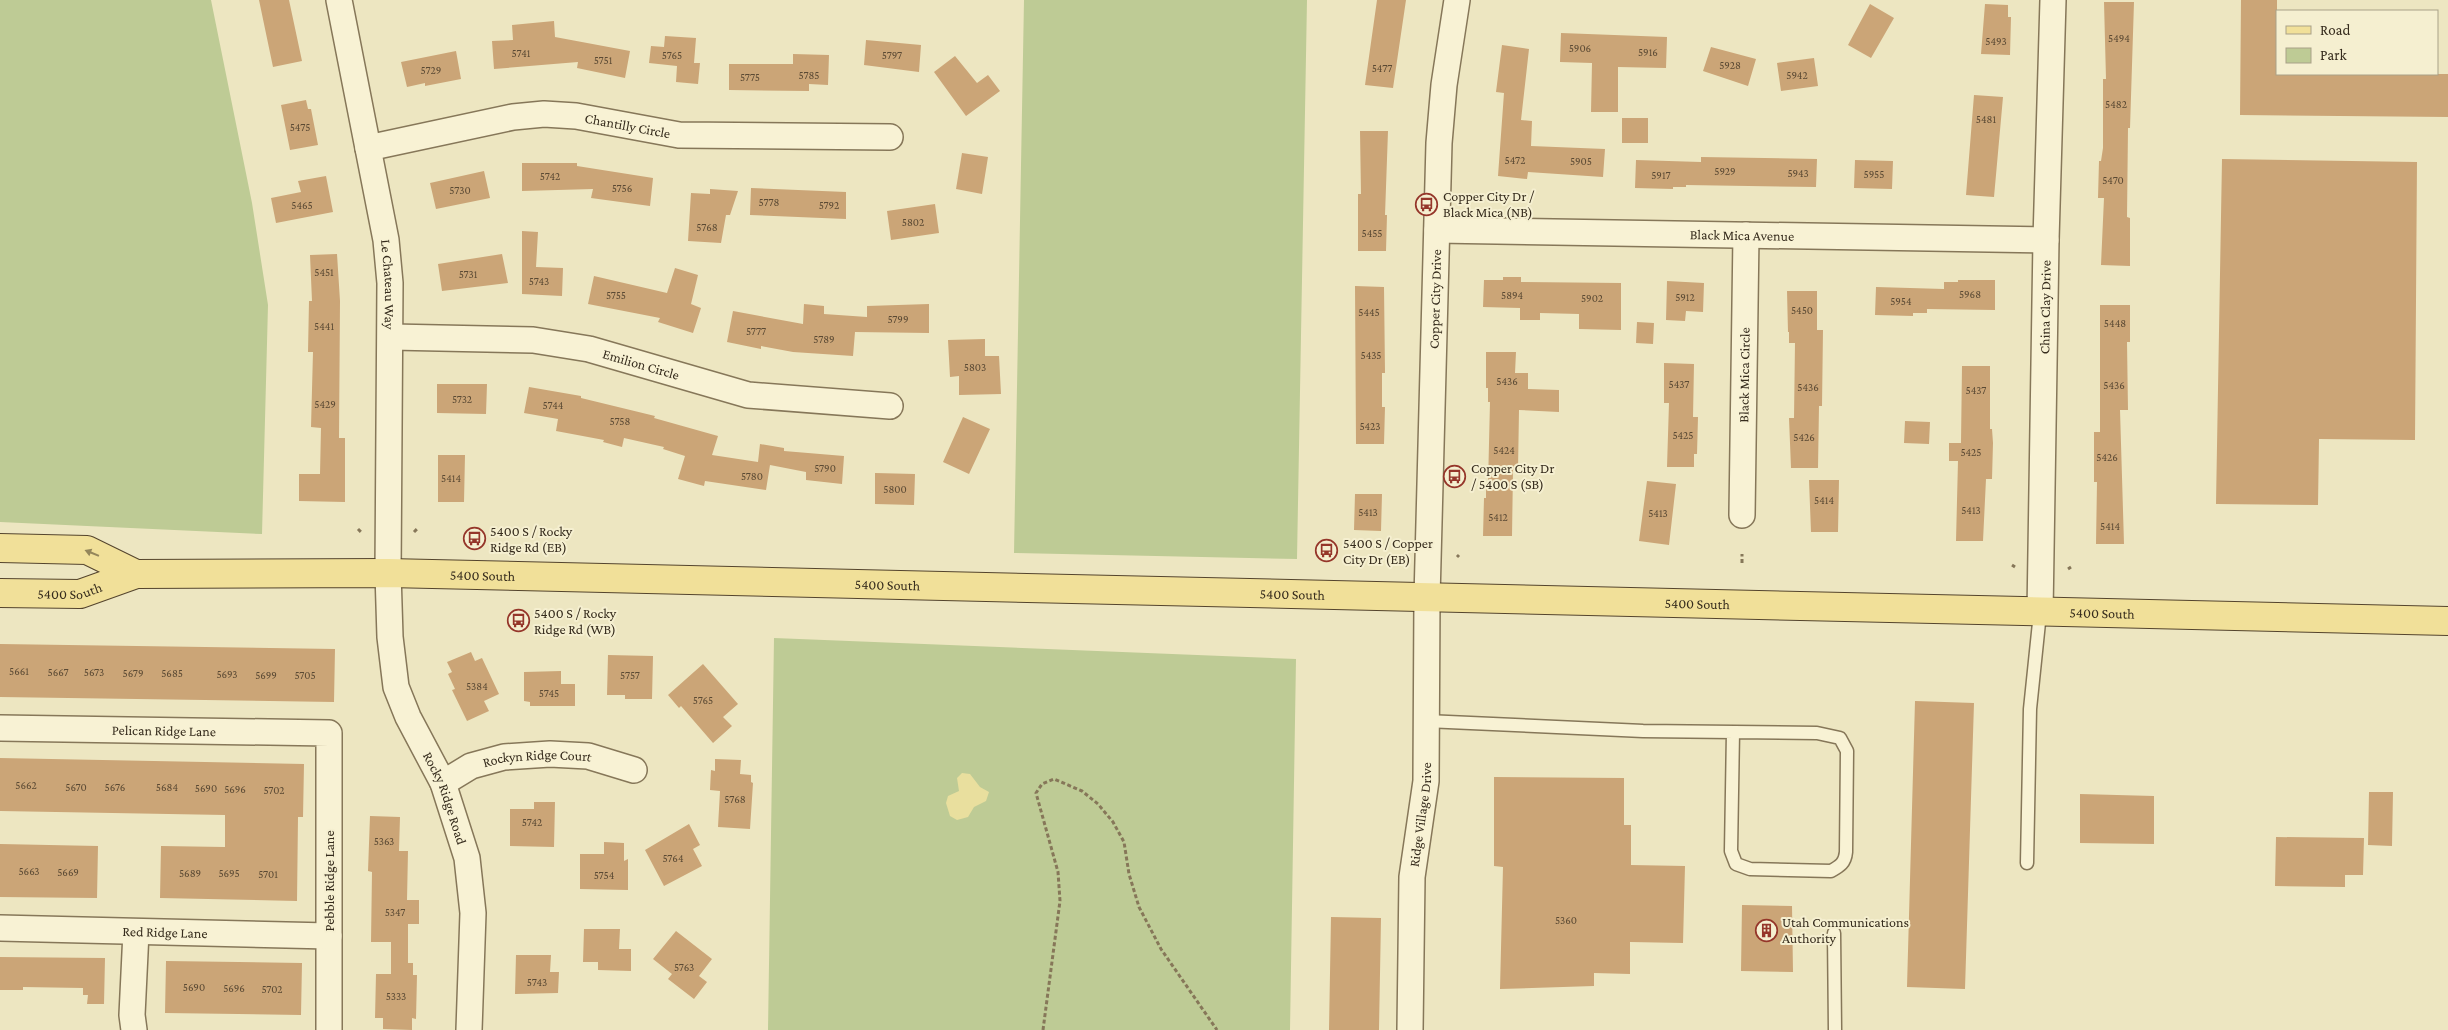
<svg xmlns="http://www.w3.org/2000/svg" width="2448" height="1030" viewBox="0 0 2448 1030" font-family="'Crimson Pro',serif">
	<rect width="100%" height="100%" fill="#ede6c1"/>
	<!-- green -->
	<path fill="#becb95" d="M0,0H211L252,203L268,305L262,534L0,522Z
		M1024,0H1307L1297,559L1014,553Z
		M774,638L1296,659L1290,1030H768Z"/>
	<!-- sand -->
	<path fill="#e9df9e" d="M962,773L970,774L980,787L989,792L986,801L974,807L968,817L957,820L950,816L946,803L948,796L959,791L957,778Z"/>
	<!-- building -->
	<path fill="#cba577" d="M259,0H289L302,61L273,67Z
		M1377,0H1406L1393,88L1365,85Z
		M2241,0H2277V74H2448V117L2240,115Z
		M2104,2H2134L2130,128H2128L2127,217L2130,218V266L2101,265L2104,198H2098L2099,161H2101L2103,148V79H2106Z
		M1870,4L1894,18L1871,58L1848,45Z
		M1985,4L2008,5V17H2011L2010,55L1981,54Z
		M554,21L555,37L630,51L625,78L577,68L578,62L494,69L492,41L513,40L512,25Z
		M1561,33L1667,37L1666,68L1618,67V112H1591L1592,63L1560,62Z
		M665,36L696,38L694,63H700L698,84L676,82L677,66L649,63L651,46L664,47Z
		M866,40L921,45L919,72L864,65Z
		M1502,45L1529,49L1521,120L1532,121L1531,146L1605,149L1603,177L1528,172L1527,179L1498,176L1504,93L1496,92Z
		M1711,47L1756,59L1748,86L1703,71Z
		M456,51L461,79L425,86V83L407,87L401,62Z
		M793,54L829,55L828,85L809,84V91L729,90V64H793Z
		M955,56L977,83L988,75L1000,91L966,116L934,72Z
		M1814,58L1818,86L1781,91L1777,63Z
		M1974,95L2003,97L1994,197L1966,195Z
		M306,100L308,109H311L318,145L290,150L281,105Z
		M1622,118H1648V143H1622Z
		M1360,131H1388L1385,215H1387L1386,251H1358V194H1361Z
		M962,153L988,157L982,194L956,189Z
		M1701,157L1817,159L1816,187L1686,185V187H1673V189L1635,188L1636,160L1701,162Z
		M2222,159L2417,162L2415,440L2319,439L2318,505L2216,504Z
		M1855,160L1893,161L1892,189L1854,188Z
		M522,163H577V166L653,178L650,206L591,198L593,189L522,191Z
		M484,171L490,198L436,209L430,183Z
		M326,176L333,212L276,223L271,198L301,192L298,181Z
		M751,188L846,192V219L750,215Z
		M710,189L738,191L730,215H726L721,243L688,241L691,193L710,194Z
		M935,204L939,233L891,240L887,211Z
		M522,231L538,232L536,267L563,268L562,296L522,294Z
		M337,254L340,301L339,438H345V502L299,501V474H320L321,428L311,427L313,352H308L309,301H312L310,255Z
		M502,254L508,283L442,291L438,264Z
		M675,268L698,275L691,304L701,308L693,333L658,322L660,318L588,304L594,276L667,293Z
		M1503,277H1521V282L1621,283V330L1579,329V314L1540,313V320H1520V308L1483,307L1484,280H1503Z
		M1958,280H1995V310L1927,309V313H1913V316L1875,315L1876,287L1944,289V282H1958Z
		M1667,281L1704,283L1703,312L1686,311L1685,321L1666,320Z
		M1355,286L1384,287L1385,373H1382V407H1385L1384,444H1356Z
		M1787,291H1817V330H1823L1822,406H1819L1818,468H1791L1789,418H1794L1795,343H1789V332H1788Z
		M804,304L824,306V314L867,317V306L929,304V333L855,332L853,356L793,352L761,346V349L727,342L733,311L803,324Z
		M2100,305H2130V342H2127L2128,410H2120L2124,544H2096L2097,482H2094V432H2100Z
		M1637,322L1654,323L1653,344L1636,343Z
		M985,339V356H999L1001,394L959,395V376L950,377L948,340Z
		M1486,352H1516L1515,373H1528V389L1559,390V412L1519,410L1518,470H1513L1512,536H1483L1484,498H1486V485H1488L1490,402H1488V388H1486Z
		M1664,363L1694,364L1693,417H1698L1697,454H1694V467H1667L1669,403H1664Z
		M1962,366H1990V429H1992L1993,443L1992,479H1986L1983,541H1956L1958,461H1949V443H1961Z
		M437,384H487L486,414L437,413Z
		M529,387L581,396V398L655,416L654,418L718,436L712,455L758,462L760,444L784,448V451L844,456L842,484L806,480V472L770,465L766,490L705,481L704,486L678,479L685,456L663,449L664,447L624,438L622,447L603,442L604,440L556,431L558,419L524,413Z
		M963,417L990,429L969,474L943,462Z
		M1905,421L1930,422L1929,444L1904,443Z
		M438,455H465L464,502H438Z
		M875,473L915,474L914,505L875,504Z
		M1809,480H1839L1838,532H1811Z
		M1647,481L1676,484L1669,545L1639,541Z
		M1355,494H1382L1381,531L1354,530Z
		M0,644L335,649L334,702L0,697Z
		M471,652L475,661L482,658L499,694L484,701L489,711L467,721L452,690L455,689L448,674L452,672L447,662Z
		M608,655L653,656L652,699H625V695H607Z
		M703,664L738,704L723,717L732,726L713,743L681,706L679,708L668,695Z
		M561,671V684H575V706H530V702L524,701V672Z
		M1915,701L1974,703L1965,989L1907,987Z
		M0,758L304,764L303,817H298L297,901L160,898L161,846L225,847V815L0,811Z
		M715,759L741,760L740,774L751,775V782L753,783L750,829L718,827L720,791L710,790L711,770L715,771Z
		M1494,777L1624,778V825H1631V865L1685,866L1683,943L1630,942V974L1594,973V986L1500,989L1503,867L1494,866Z
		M2369,792H2393L2392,846L2368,845Z
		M2080,794L2154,796V844L2080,843Z
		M534,802H555L554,847L510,846V809H534Z
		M370,816L400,817L399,851H408L407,900H419V924H408V963H413V975H417L416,1019L412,1018V1030L383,1029V1018H375L376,974H391V942H371L372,872L368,871Z
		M689,824L700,845L693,849L702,866L664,886L645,850Z
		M2276,837L2364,838L2363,875H2345V887L2275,886Z
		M604,842L624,843V861L628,859V890L580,889V854H604Z
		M0,844L98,846L97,898L0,897Z
		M1742,905L1792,906L1793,972L1741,971Z
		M1331,917L1381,918L1379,1030H1329Z
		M584,929H620L619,949H631V971L598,970V962H583Z
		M676,931L712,959L699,976L707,982L694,999L668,979L672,974L653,959Z
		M516,955H551L550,972H559L558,993L515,994Z
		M0,957L105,958L104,1004H87L88,995H83V988L23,987V990H0Z
		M166,961L302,963L301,1015L165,1013Z"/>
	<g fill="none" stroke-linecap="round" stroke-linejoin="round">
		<defs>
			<path id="lane" d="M1426,721L1643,731L1817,733L1840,738L1847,751L1846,852C1845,863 1840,866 1831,871L1750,869L1736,864L1731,851L1733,732
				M2027,863L2030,709L2040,613
				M1834,933L1835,1030"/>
			<g id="street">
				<path id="s1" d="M339,0L386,240L390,283L388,573L390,637L396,687L408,717L443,783L467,858L473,913L469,1030"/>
				<path id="s2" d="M368,148L513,117L544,114L576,116L679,135L890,137"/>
				<path id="s3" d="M1437,230L2046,240"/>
				<path id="s4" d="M392,337L533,340L589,349L748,395L890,406"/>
				<path id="s5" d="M1742,515L1746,235"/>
				<path id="s6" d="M2040,613L2046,240L2053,0"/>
				<path id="s7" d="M0,728L329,733V1030"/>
				<path id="s8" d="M443,783L471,766L504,757L550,754L588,756L634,770"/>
				<path id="s9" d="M0,928L329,936"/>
				<path d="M134,1030L132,1015L136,932"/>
				<path id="s10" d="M1410,1030L1412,877L1426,781L1427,598L1439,143L1444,85L1457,0"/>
			</g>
			<g id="primary">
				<path d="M0,548L87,550L136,574"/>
				<path id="s11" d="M0,593L80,594L136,574L388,573L2448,621"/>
			</g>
		</defs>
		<!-- lane casing -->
		<use href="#lane" stroke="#867759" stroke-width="15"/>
		<!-- street casing -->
		<use href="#street" stroke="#867759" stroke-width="28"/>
		<!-- primary casing -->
		<use href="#primary" stroke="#54442d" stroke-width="30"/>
		<!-- path -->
		<path stroke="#867759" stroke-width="3" stroke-dasharray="4 2.5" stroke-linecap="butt" d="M358,529L362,533
			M414,532L418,528
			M1457,557L1459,555
			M1742,563V554
			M2012,565L2015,567
			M2068,569L2071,567
			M1043,1030L1060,901L1058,872L1036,793L1042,784L1054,779L1082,791L1098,804L1113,822L1124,842L1129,874L1139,907L1161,949L1217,1030"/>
		<!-- lane -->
		<use href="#lane" stroke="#f8f2d4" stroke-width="12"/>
		<!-- street -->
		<use href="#street" stroke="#f8f2d4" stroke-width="25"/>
		<!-- primary -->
		<use href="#primary" stroke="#f1e099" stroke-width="28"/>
	</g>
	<!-- one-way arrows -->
	<defs><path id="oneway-solid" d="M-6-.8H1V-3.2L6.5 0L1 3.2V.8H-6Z" transform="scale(1.25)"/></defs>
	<use fill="#94865b" href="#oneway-solid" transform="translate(92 553) rotate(-158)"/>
	<!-- icons -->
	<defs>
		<symbol id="bus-ring" viewBox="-11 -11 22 22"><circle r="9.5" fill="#f5efd0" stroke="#95362a" stroke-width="1.5"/><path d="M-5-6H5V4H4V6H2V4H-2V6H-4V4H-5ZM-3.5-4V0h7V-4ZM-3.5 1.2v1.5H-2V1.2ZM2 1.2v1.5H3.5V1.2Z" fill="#95362a"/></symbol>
		<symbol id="building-ring" viewBox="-11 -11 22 22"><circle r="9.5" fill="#f5efd0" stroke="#95362a" stroke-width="1.5"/><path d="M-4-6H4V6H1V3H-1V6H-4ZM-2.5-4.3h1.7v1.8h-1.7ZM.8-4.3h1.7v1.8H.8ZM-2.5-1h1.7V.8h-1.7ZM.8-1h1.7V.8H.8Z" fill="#95362a"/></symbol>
	</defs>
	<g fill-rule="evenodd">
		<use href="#bus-ring" x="1414" y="192" width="25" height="25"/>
		<use href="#bus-ring" x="1442" y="464" width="25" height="25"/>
		<use href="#bus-ring" x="462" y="526" width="25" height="25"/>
		<use href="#bus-ring" x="1314" y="538" width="25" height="25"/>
		<use href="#bus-ring" x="506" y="608" width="25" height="25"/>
		<use href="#building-ring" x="1754" y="918" width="25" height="25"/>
	</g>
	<g text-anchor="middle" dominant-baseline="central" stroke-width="4" stroke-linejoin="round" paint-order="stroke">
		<!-- number labels -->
		<g font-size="11" fill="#5b4a34">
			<text x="2119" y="38">5494</text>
			<text x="1996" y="41">5493</text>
			<text x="1580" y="48">5906</text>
			<text x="1648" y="52">5916</text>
			<text x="521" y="53">5741</text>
			<text x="672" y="55">5765</text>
			<text x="892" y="55">5797</text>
			<text x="603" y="60">5751</text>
			<text x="1730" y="65">5928</text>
			<text x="1382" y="68">5477</text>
			<text x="431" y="70">5729</text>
			<text x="809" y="75">5785</text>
			<text x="1797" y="75">5942</text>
			<text x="750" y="77">5775</text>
			<text x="2116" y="104">5482</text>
			<text x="1986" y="119">5481</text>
			<text x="300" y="127">5475</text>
			<text x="1515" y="160">5472</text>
			<text x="1581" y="161">5905</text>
			<text x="1725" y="171">5929</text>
			<text x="1798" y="173">5943</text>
			<text x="1874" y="174">5955</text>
			<text x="1661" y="175">5917</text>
			<text x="550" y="176">5742</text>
			<text x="2113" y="180">5470</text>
			<text x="622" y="188">5756</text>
			<text x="460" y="190">5730</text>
			<text x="769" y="202">5778</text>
			<text x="302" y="205">5465</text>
			<text x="829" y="205">5792</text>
			<text x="913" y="222">5802</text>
			<text x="707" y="227">5768</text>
			<text x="1372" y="233">5455</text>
			<text x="324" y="272">5451</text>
			<text x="468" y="274">5731</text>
			<text x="539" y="281">5743</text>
			<text x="1970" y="294">5968</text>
			<text x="616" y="295">5755</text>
			<text x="1512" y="295">5894</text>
			<text x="1685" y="297">5912</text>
			<text x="1592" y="298">5902</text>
			<text x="1901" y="301">5954</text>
			<text x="1802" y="310">5450</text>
			<text x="1369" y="312">5445</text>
			<text x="898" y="319">5799</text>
			<text x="2115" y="323">5448</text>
			<text x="324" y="326">5441</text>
			<text x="756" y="331">5777</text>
			<text x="824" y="339">5789</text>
			<text x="1371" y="355">5435</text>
			<text x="975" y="367">5803</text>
			<text x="1507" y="381">5436</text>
			<text x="1679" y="384">5437</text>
			<text x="2114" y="385">5436</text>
			<text x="1808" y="387">5436</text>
			<text x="1976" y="390">5437</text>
			<text x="462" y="399">5732</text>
			<text x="325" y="404">5429</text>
			<text x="553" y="405">5744</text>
			<text x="620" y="421">5758</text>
			<text x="1370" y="426">5423</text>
			<text x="1683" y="435">5425</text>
			<text x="1804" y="437">5426</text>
			<text x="1504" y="450">5424</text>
			<text x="1971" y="452">5425</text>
			<text x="2107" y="457">5426</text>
			<text x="825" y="468">5790</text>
			<text x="752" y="476">5780</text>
			<text x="451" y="478">5414</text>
			<text x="895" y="489">5800</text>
			<text x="1824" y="500">5414</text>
			<text x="1971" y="510">5413</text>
			<text x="1368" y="512">5413</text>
			<text x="1658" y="513">5413</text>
			<text x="1498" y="517">5412</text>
			<text x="2110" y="526">5414</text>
			<text x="19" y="671">5661</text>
			<text x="58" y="672">5667</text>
			<text x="94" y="672">5673</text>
			<text x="133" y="673">5679</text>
			<text x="172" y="673">5685</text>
			<text x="227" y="674">5693</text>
			<text x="266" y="675">5699</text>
			<text x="305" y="675">5705</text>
			<text x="630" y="675">5757</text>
			<text x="477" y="686">5384</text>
			<text x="549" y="693">5745</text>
			<text x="703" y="700">5765</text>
			<text x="26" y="785">5662</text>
			<text x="76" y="787">5670</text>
			<text x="115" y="787">5676</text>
			<text x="167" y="787">5684</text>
			<text x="206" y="788">5690</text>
			<text x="235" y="789">5696</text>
			<text x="274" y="790">5702</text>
			<text x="735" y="799">5768</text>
			<text x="532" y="822">5742</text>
			<text x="384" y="841">5363</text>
			<text x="673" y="858">5764</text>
			<text x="29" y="871">5663</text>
			<text x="68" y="872">5669</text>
			<text x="190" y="873">5689</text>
			<text x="229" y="873">5695</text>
			<text x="268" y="874">5701</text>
			<text x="604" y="875">5754</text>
			<text x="395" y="912">5347</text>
			<text x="1566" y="920">5360</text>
			<text x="684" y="967">5763</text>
			<text x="537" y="982">5743</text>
			<text x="194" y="987">5690</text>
			<text x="234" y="988">5696</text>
			<text x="272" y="989">5702</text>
			<text x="396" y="996">5333</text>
		</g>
		<!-- street labels -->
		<g font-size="14" fill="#362c1d" stroke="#f5efd0">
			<text stroke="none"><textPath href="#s2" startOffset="264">Chantilly Circle</textPath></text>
			<text stroke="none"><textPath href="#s3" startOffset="305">Black Mica Avenue</textPath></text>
			<text stroke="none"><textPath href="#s1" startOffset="289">Le Chateau Way</textPath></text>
			<text stroke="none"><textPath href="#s10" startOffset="732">Copper City Drive</textPath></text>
			<text stroke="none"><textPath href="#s6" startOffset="306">China Clay Drive</textPath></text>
			<text stroke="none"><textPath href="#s4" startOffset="252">Emilion Circle</textPath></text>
			<text stroke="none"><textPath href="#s5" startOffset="140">Black Mica Circle</textPath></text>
			<text stroke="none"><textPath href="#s11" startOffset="486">5400 South</textPath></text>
			<text stroke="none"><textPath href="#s11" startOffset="891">5400 South</textPath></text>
			<text stroke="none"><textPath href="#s11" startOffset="70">5400 South</textPath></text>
			<text stroke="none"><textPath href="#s11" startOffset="1296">5400 South</textPath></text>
			<text stroke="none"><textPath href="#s11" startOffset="1701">5400 South</textPath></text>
			<text stroke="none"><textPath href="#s11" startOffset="2106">5400 South</textPath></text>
			<text stroke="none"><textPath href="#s7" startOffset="164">Pelican Ridge Lane</textPath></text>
			<text stroke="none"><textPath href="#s8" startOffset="100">Rockyn Ridge Court</textPath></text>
			<text stroke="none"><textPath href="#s1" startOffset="814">Rocky Ridge Road</textPath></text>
			<text stroke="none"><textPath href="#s10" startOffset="216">Ridge Village Drive</textPath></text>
			<text transform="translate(329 881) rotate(-90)">Pebble Ridge Lane</text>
			<text stroke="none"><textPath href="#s9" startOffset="165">Red Ridge Lane</textPath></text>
		</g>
		<!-- poi labels -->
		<g font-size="14" fill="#362c1d" stroke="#f5efd0" text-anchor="start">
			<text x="1443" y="196">Copper City Dr /<tspan x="1443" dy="16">Black Mica (NB)</tspan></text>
			<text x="1471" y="468">Copper City Dr<tspan x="1471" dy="16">/ 5400 S (SB)</tspan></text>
			<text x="490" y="531">5400 S / Rocky<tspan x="490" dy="16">Ridge Rd (EB)</tspan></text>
			<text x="1343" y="543">5400 S / Copper<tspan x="1343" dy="16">City Dr (EB)</tspan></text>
			<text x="534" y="613">5400 S / Rocky<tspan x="534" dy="16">Ridge Rd (WB)</tspan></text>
			<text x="1782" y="922">Utah Communications<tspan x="1782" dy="16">Authority</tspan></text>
		</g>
	</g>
	<!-- legend -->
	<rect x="2276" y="10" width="162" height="65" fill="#f5efd0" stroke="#a9a188"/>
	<rect x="2286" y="26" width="25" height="8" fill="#f1e099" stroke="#a9a188"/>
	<text x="2320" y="35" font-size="15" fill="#362c1d">Road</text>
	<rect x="2286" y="48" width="25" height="15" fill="#becb95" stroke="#a9a188"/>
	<text x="2320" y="60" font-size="15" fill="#362c1d">Park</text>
</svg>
